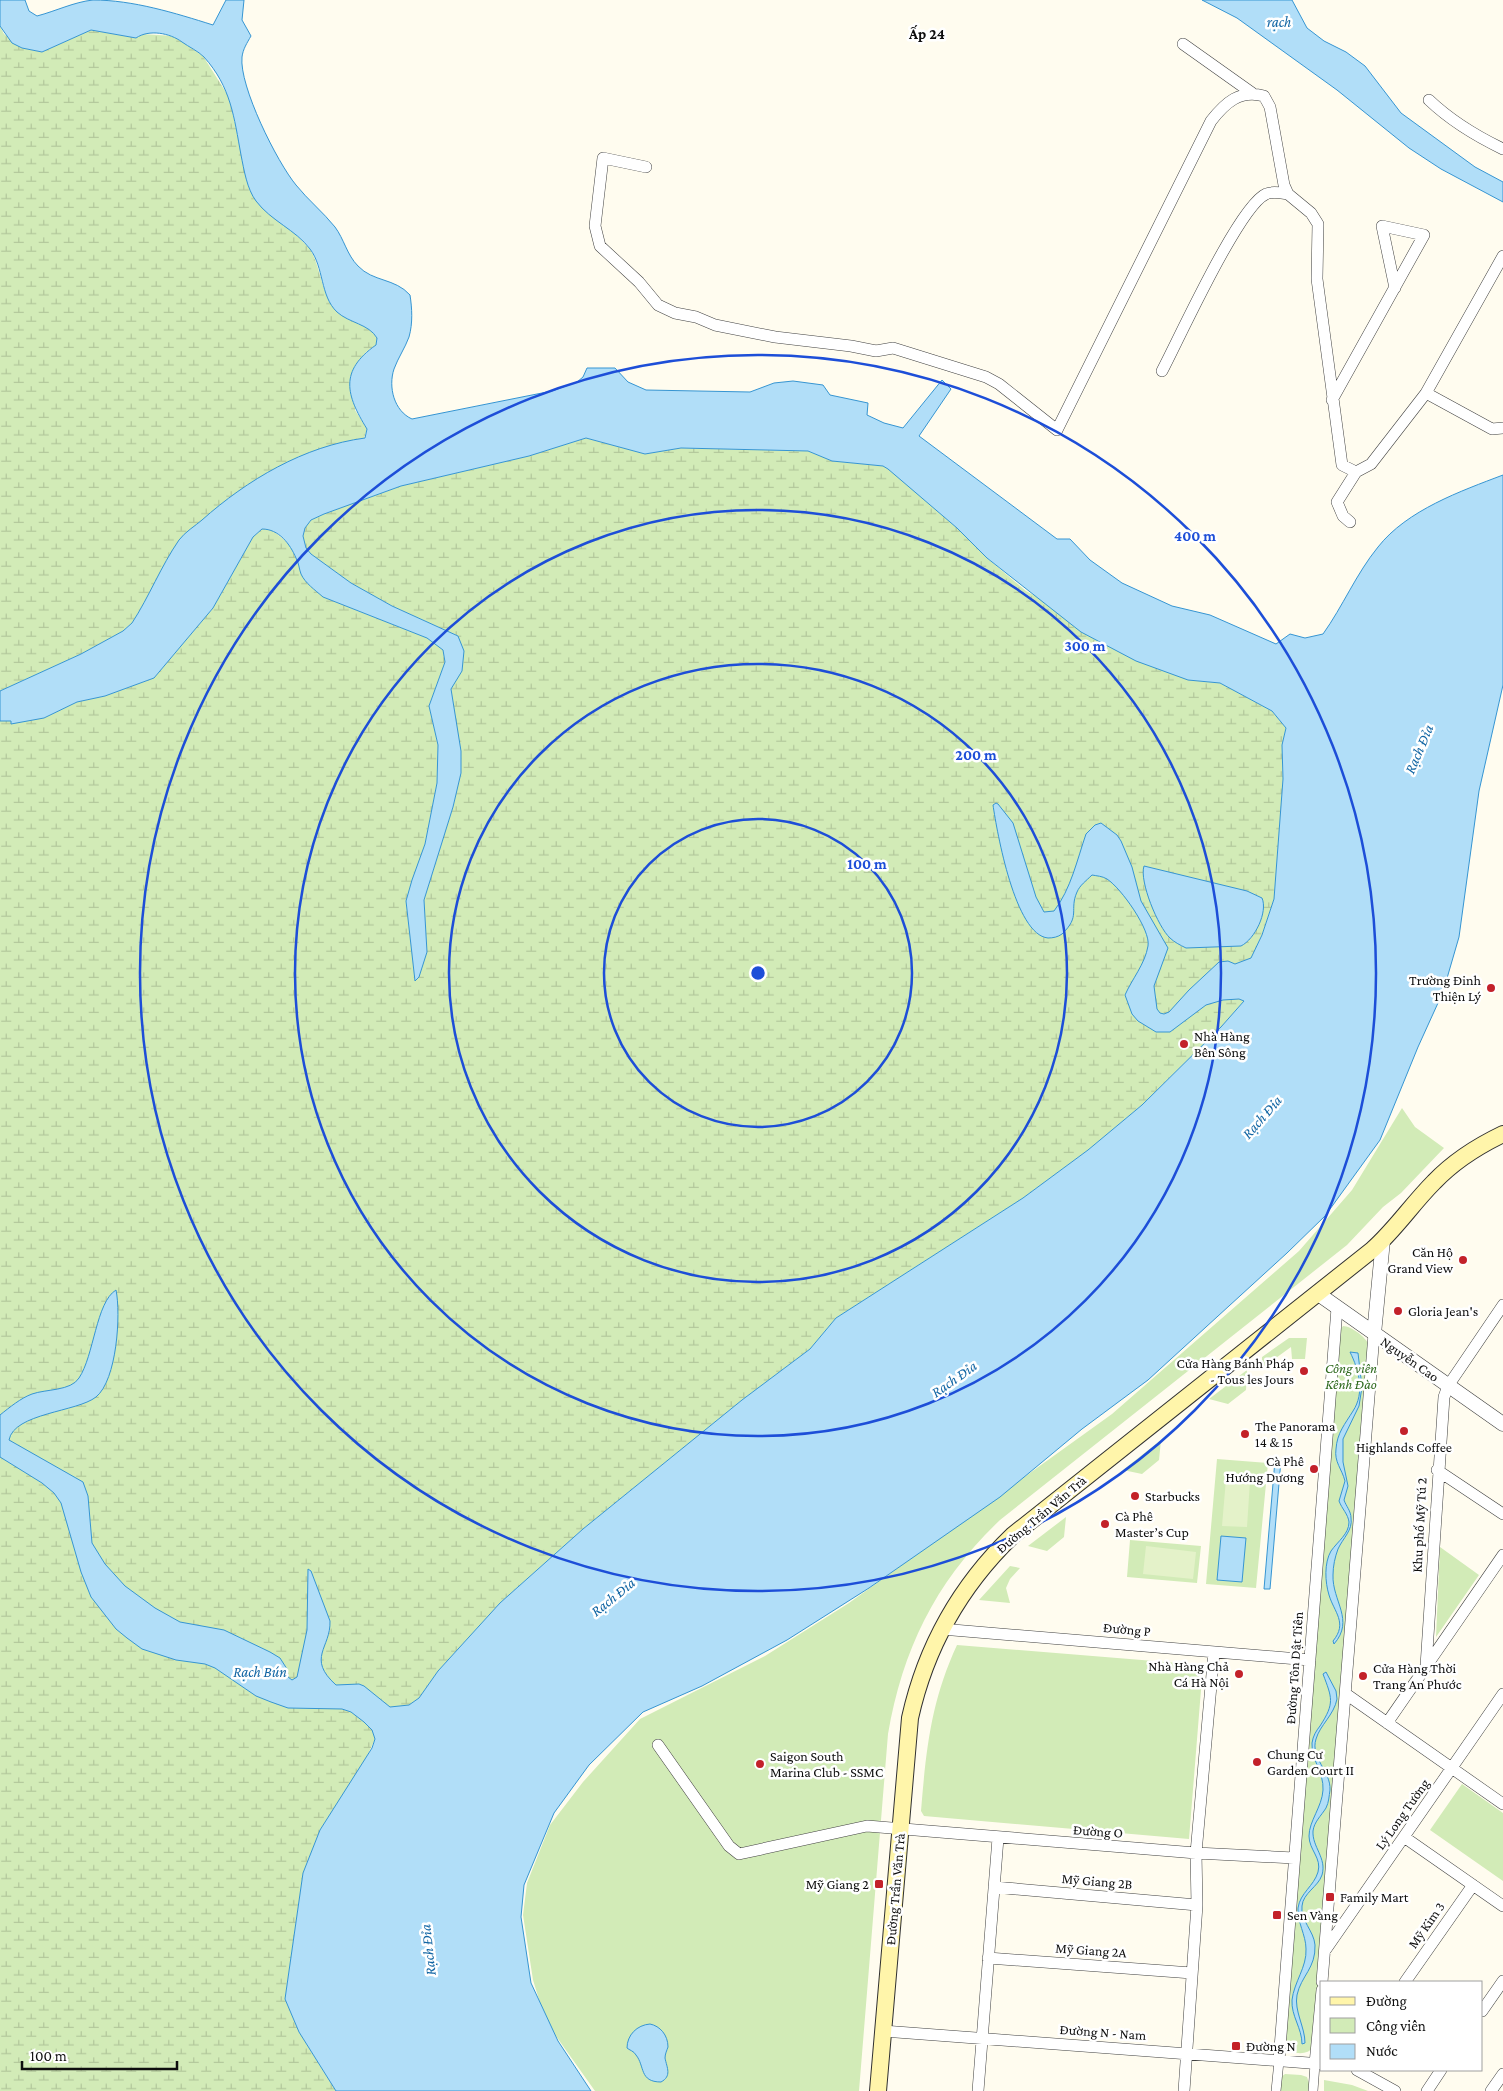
<svg xmlns="http://www.w3.org/2000/svg" width="1503" height="2091" viewBox="0 0 1503 2091" font-family="'Crimson Pro',serif">
	<defs>
		<pattern id="wetland-marsh" width="20" height="14" patternUnits="userSpaceOnUse" patternTransform="scale(1.25)"><rect width="20" height="14" fill="#d2ebb7"/><path d="M1 5h8M5 5V1M11 12h8M15 12V8" fill="none" stroke="#b3c89c"/></pattern>
	</defs>
	<rect width="100%" height="100%" fill="#fffcef"/>
	<!-- green -->
	<path fill="#d2ebb7" d="M1402,1108L1415,1127L1444,1148L1401,1193L1383,1207L1347,1245L1000,1520C936,1581 903,1648 888,1734L859,2091H595L546,2022L533,1980L523,1915L527,1883L550,1825L583,1782L640,1719L765,1656L849,1603L1112,1414L1299,1251L1352,1190Z
		M1343,1326C1351,1326 1366,1337 1369,1345L1313,2047C1308,2056 1292,2054 1285,2048L1340,1330Z
		M1289,1338H1307L1305,1359H1292L1291,1347L1262,1368V1357Z
		M1247,1370L1246,1390L1228,1404L1209,1399Z
		M1161,1440L1159,1460L1142,1474L1123,1470Z
		M1217,1459L1268,1463L1256,1588L1206,1584Z
		M1066,1517L1064,1537L1047,1551L1028,1546Z
		M1130,1540L1201,1546L1197,1583L1127,1577Z
		M1440,1547L1479,1575L1436,1637Z
		M1010,1566L1020,1568L1010,1579L1006,1588L1010,1603L979,1600Z
		M957,1645L1203,1665L1189,1839L924,1816L921,1811C926,1750 931,1701 957,1645Z
		M1462,1784L1503,1813V1881L1430,1830Z
		M1285,2074L1301,2075L1307,2077L1309,2083V2091H1278L1280,2078Z
		M1324,2080L1352,2085L1368,2091H1324Z"/>
	<!-- wetland -->
	<path fill="url(#wetland-marsh)" d="M0,26L4,34L22,48L42,52L91,30L136,38L142,34L174,36L203,56L229,97L249,186L310,249C321,267 321,294 336,310C347,323 369,323 377,338L376,345L366,352L354,367L355,410L367,429L364,438L353,440L310,453L144,603L132,623L123,631L81,654L0,691Z
		M586,438L645,454L681,448L808,451L832,461L883,466L896,474L957,528L987,558L1026,591L1188,680L1220,683L1234,690L1272,711L1286,728L1282,745L1283,779L1274,899L1262,935L1251,958L1244,1001L1221,1027L1142,1105L1088,1150L1023,1198L836,1318L810,1349L742,1400L583,1529L500,1603L438,1671L419,1698L409,1705L397,1707L375,1739L363,1765L320,1830L303,1873L285,1999L299,2032L336,2091H0V721L44,718L77,702L105,696L154,678L213,608L253,537L262,529H271L289,544L297,560L301,574L323,597L427,638L443,650L445,662L429,706L438,745L437,783L425,844L406,901L415,980L427,952L424,900L453,807L461,773L451,689L454,682L458,636L392,606L351,583L311,554L306,548L303,536L305,528L311,520L324,514L401,486L529,456Z"/>
	<!-- pitch -->
	<path fill="#e4f2c9" d="M1226,1479L1250,1481L1247,1527L1222,1526Z
		M1146,1546L1196,1552L1193,1579L1143,1574Z"/>
	<!-- water -->
	<path fill="#b1def8" stroke="#3695d2" d="M0,0H25L29,11L37,16C56,11 74,2 93,0C133,0 175,13 213,25L226,0H244L242,20L251,36C247,43 243,49 242,57C239,86 277,162 296,185C308,200 323,212 335,227C344,239 347,255 358,266C373,282 395,278 410,295C412,308 413,323 409,337C405,348 398,358 394,369C388,387 394,411 412,419L552,391L577,382L583,377L587,368H615L628,382L646,390L750,392L774,383L793,381L823,385L830,395L868,403L867,415L884,423L903,428L942,380L951,389L919,436L1057,539H1070L1090,560L1122,583L1172,606L1210,615L1276,644L1290,634L1305,638L1323,634C1343,606 1356,574 1378,547C1407,510 1461,491 1503,475V685L1479,791L1459,937L1443,992L1418,1047L1380,1140L1325,1216L1287,1253L1148,1380L1082,1429L1000,1497L869,1588L787,1640L702,1686L643,1712L589,1765L554,1813L524,1885L521,1917L531,1983L558,2041L591,2091H336L299,2032L285,1999L303,1873L320,1830L372,1748L375,1739L372,1730L364,1722L351,1712L342,1709L288,1708L271,1702L256,1696L215,1668L205,1664L176,1660L142,1649L127,1638L116,1629L91,1597L81,1572L61,1503L54,1493L42,1483L0,1457V1415C10,1407 21,1398 32,1394C46,1389 71,1391 79,1378C94,1356 96,1302 116,1290C121,1314 117,1380 96,1397C77,1412 14,1413 9,1440L83,1482L88,1496L92,1543L105,1564L125,1586L155,1608L180,1622L224,1630L270,1652L280,1658L287,1669L288,1677L292,1680L297,1677L307,1630L308,1569L311,1571L330,1621C331,1648 306,1658 336,1685L359,1684L364,1686L390,1707L409,1705L419,1698L438,1671L500,1603L583,1529L742,1400L810,1349L836,1318L1023,1198L1088,1150L1142,1105L1221,1027L1244,1001L1239,999L1223,1000L1206,1005L1170,1032H1156L1138,1021L1132,1014L1125,995C1132,979 1145,964 1148,946C1151,930 1121,888 1107,879C1102,876 1097,876 1092,875C1086,881 1080,885 1077,892C1069,910 1081,916 1062,934C1058,937 1053,938 1048,938C1015,935 997,832 993,805L996,803L998,804L1013,823L1036,897L1044,912L1054,911C1071,889 1077,860 1086,834L1095,825L1101,823L1117,835L1121,841L1132,867L1141,901L1168,948L1154,986L1157,1009L1160,1013L1164,1014L1169,1012L1189,990L1219,962L1228,961L1235,964L1251,958L1262,935L1274,899L1283,779L1282,745L1286,728L1272,711L1220,683L1188,680L1136,661L1081,632L987,558L957,528L888,469L883,466L832,461L808,451L681,448L645,454L586,438L529,456L401,486L324,514L311,520L305,528L303,536L306,548L311,554L351,583L392,606L458,636L464,651L462,671L451,689L461,751V773L453,807L424,900L427,952L419,977L415,981L406,901L412,880L425,844L437,783L438,745L429,706L445,662L443,650L427,638L323,597C315,590 305,583 301,574C299,569 299,563 296,558C290,544 279,529 262,529L253,537L213,608L154,678L105,696L77,702L44,718L11,724V721H0V691L81,654L123,631L132,623C149,597 161,566 179,540C185,532 195,526 202,520C247,480 304,446 365,438L367,429C346,395 339,371 376,345L377,338C369,324 349,323 337,312C320,296 324,267 310,249C296,230 271,221 256,201C247,189 244,170 241,155C234,117 231,87 204,57C198,51 189,47 182,42C170,33 149,29 136,38L91,30L42,52L22,48L12,43L0,26Z
		M1202,0H1292L1307,28L1324,41L1346,52L1365,66L1401,113L1475,167L1503,182V202L1441,169L1409,148L1337,90L1237,18Z
		M1144,866L1247,891L1262,898C1268,912 1255,939 1241,946L1186,948C1180,945 1174,942 1170,938C1158,927 1139,881 1144,866Z
		M1350,1352L1358,1353L1362,1387L1359,1406L1343,1439V1462L1348,1486L1344,1500C1346,1506 1351,1511 1351,1518C1353,1530 1343,1538 1338,1549C1335,1557 1333,1566 1333,1575C1332,1601 1355,1620 1334,1644L1333,1641C1348,1623 1334,1612 1329,1595C1325,1582 1324,1563 1331,1551C1338,1541 1349,1534 1349,1522C1348,1514 1342,1509 1339,1501L1345,1481C1342,1469 1334,1462 1336,1449C1337,1433 1345,1424 1353,1411C1365,1393 1359,1370 1350,1352Z
		M1275,1460H1281L1270,1589H1264Z
		M1221,1536L1246,1538L1242,1582L1217,1580Z
		M1326,1672L1336,1691L1337,1699C1334,1715 1320,1725 1316,1739C1310,1758 1331,1771 1330,1790C1329,1796 1329,1802 1326,1808C1321,1816 1314,1822 1313,1831C1312,1847 1327,1858 1322,1875C1318,1887 1303,1893 1302,1906C1300,1920 1314,1931 1315,1945C1316,1968 1301,1976 1297,1995C1294,2011 1305,2027 1305,2043L1302,2044C1302,2028 1291,2016 1292,2000C1294,1982 1307,1967 1306,1949C1306,1935 1297,1922 1298,1908C1300,1893 1314,1886 1318,1872C1322,1858 1309,1850 1309,1836C1309,1821 1322,1807 1323,1790C1324,1772 1311,1760 1312,1743C1313,1736 1316,1731 1320,1726C1335,1703 1332,1698 1323,1674Z
		M650,2024C660,2026 668,2035 668,2047C667,2050 665,2054 665,2058C667,2068 672,2076 661,2082C639,2082 645,2066 636,2055C634,2051 629,2050 627,2048C627,2035 637,2025 650,2024Z"/>
	<g fill="none" stroke-linecap="round" stroke-linejoin="round">
		<defs>
			<path id="pedestrian" d="M1276,2091L1279,2061
				M1313,2091L1315,2064"/>
			<path id="minor" d="M1183,44L1252,93
				M1429,100C1451,121 1476,136 1503,149
				M646,167L603,158L595,226L600,246L639,282L658,305L675,313L696,317L715,325L775,337L851,346L876,351L893,348L986,377L999,384L1057,430L1211,121C1225,103 1240,89 1264,96L1270,107L1284,185L1288,194L1311,213L1318,224L1317,279L1342,465L1356,472
				M1162,371C1179,339 1239,206 1266,194C1272,191 1282,193 1288,194
				M1426,393L1492,429L1503,428
				M1332,400L1424,235L1382,226L1395,288
				M1350,522L1343,516L1337,502L1356,472L1371,464L1426,393L1503,256
				M1437,1470L1503,1514
				M941,1629L1310,1660
				M1426,1666L1444,1397L1448,1386L1503,1305
				M1346,1694L1503,1804
				M1387,1723L1503,1555
				M658,1745L729,1846L739,1854L867,1826L1196,1853L1294,1858
				M1404,1837L1503,1906
				M994,1887L1197,1905
				M1326,1949L1503,1694
				M988,1958L1192,1973
				M1322,1982L1374,1334
				M1405,1982L1473,1885
				M1482,2011L1503,1981
				M883,2031L1322,2064
				M1279,2061L1337,1308
				M1315,2064L1322,1990
				M1357,2070L1395,2091
				M978,2091L998,1838
				M1184,2091L1197,1905L1196,1853L1214,1652
				M1427,2091L1441,2070
				M1491,2091L1503,2074"/>
			<path id="tertiary" d="M1317,1293L1503,1424
				M1374,1334L1383,1240"/>
			<path id="secondary" d="M878,2091L910,1718C926,1646 960,1586 1013,1535L1372,1250C1395,1230 1412,1204 1434,1182C1453,1162 1478,1146 1503,1134"/>
		</defs>
		<!-- pedestrian casing -->
		<use href="#pedestrian" stroke="#414141" stroke-width="10"/>
		<!-- minor casing -->
		<use href="#minor" stroke="#414141" stroke-width="12"/>
		<!-- tertiary casing -->
		<use href="#tertiary" stroke="#414141" stroke-width="15"/>
		<!-- secondary casing -->
		<use href="#secondary" stroke="#303030" stroke-width="18"/>
		<!-- pedestrian -->
		<use href="#pedestrian" stroke="#fff" stroke-width="9"/>
		<!-- minor -->
		<use href="#minor" stroke="#fff" stroke-width="11"/>
		<!-- tertiary -->
		<use href="#tertiary" stroke="#fff" stroke-width="14"/>
		<!-- secondary -->
		<use href="#secondary" stroke="#fff5aa" stroke-width="16"/>
	</g>
	<!-- distance rings -->
	<g fill="none" stroke="#1d4ed8" stroke-width="2.5">
		<circle cx="758" cy="973" r="154"/>
		<circle cx="758" cy="973" r="309"/>
		<circle cx="758" cy="973" r="463"/>
		<circle cx="758" cy="973" r="618"/>
	</g>
	<!-- markers -->
	<g fill="#c3212a" stroke="#fff" stroke-width="2">
		<circle cx="1491" cy="988" r="5"/>
		<circle cx="1184" cy="1044" r="5"/>
		<circle cx="1463" cy="1260" r="5"/>
		<circle cx="1398" cy="1311" r="5"/>
		<circle cx="1304" cy="1371" r="5"/>
		<circle cx="1404" cy="1431" r="5"/>
		<circle cx="1245" cy="1434" r="5"/>
		<circle cx="1314" cy="1469" r="5"/>
		<circle cx="1135" cy="1496" r="5"/>
		<circle cx="1105" cy="1524" r="5"/>
		<circle cx="1239" cy="1674" r="5"/>
		<circle cx="1363" cy="1676" r="5"/>
		<circle cx="1257" cy="1762" r="5"/>
		<circle cx="760" cy="1764" r="5"/>
		<rect x="874" y="1879" width="10" height="10" rx="2.5"/>
		<rect x="1325" y="1892" width="10" height="10" rx="2.5"/>
		<rect x="1272" y="1910" width="10" height="10" rx="2.5"/>
		<rect x="1231" y="2041" width="10" height="10" rx="2.5"/>
	</g>
	<g text-anchor="middle" dominant-baseline="central" stroke-width="5" stroke-linejoin="round" paint-order="stroke">
		<!-- poi labels -->
		<g font-size="14" fill="#0e0e0e" stroke="#fff" text-anchor="start">
			<text x="1481" y="980" text-anchor="end">Trường Đinh<tspan x="1481" dy="16">Thiện Lý</tspan></text>
			<text x="1194" y="1036">Nhà Hàng<tspan x="1194" dy="16">Bên Sông</tspan></text>
			<text x="1453" y="1252" text-anchor="end">Căn Hộ<tspan x="1453" dy="16">Grand View</tspan></text>
			<text x="1408" y="1311">Gloria Jean's</text>
			<text x="1294" y="1363" text-anchor="end">Cửa Hàng Bánh Pháp<tspan x="1294" dy="16">- Tous les Jours</tspan></text>
			<text x="1255" y="1426">The Panorama<tspan x="1255" dy="16">14 &amp; 15</tspan></text>
			<text x="1404" y="1447" text-anchor="middle">Highlands Coffee</text>
			<text x="1304" y="1461" text-anchor="end">Cà Phê<tspan x="1304" dy="16">Hướng Dương</tspan></text>
			<text x="1145" y="1496">Starbucks</text>
			<text x="1115" y="1516">Cà Phê<tspan x="1115" dy="16">Master’s Cup</tspan></text>
			<text x="1229" y="1666" text-anchor="end">Nhà Hàng Chả<tspan x="1229" dy="16">Cá Hà Nội</tspan></text>
			<text x="1373" y="1668">Cửa Hàng Thời<tspan x="1373" dy="16">Trang An Phước</tspan></text>
			<text x="1267" y="1754">Chung Cư<tspan x="1267" dy="16">Garden Court II</tspan></text>
			<text x="770" y="1756">Saigon South<tspan x="770" dy="16">Marina Club - SSMC</tspan></text>
			<text x="869" y="1884" text-anchor="end">Mỹ Giang 2</text>
			<text x="1340" y="1897">Family Mart</text>
			<text x="1287" y="1915">Sen Vàng</text>
			<text x="1246" y="2046">Đường N</text>
		</g>
		<!-- street labels -->
		<g font-size="14" fill="#0e0e0e" stroke="#fff">
			<text transform="translate(1410 1359) rotate(35)">Nguyễn Cao</text>
			<text transform="translate(1041 1514) rotate(-40)">Đường Trần Văn Trà</text>
			<text transform="translate(1419 1525) rotate(-87)">Khu phố Mỹ Tú 2</text>
			<text transform="translate(1127 1629) rotate(5)">Đường P</text>
			<text transform="translate(1294 1668) rotate(-86)">Đường Tôn Dật Tiên</text>
			<text transform="translate(1402 1814) rotate(-55)">Lý Long Tường</text>
			<text transform="translate(1098 1831) rotate(4)">Đường O</text>
			<text transform="translate(1097 1881) rotate(5)">Mỹ Giang 2B</text>
			<text transform="translate(895 1889) rotate(-85)">Đường Trần Văn Trà</text>
			<text transform="translate(1426 1925) rotate(-55)">Mỹ Kim 3</text>
			<text transform="translate(1091 1950) rotate(4)">Mỹ Giang 2A</text>
			<text transform="translate(1103 2032) rotate(4)">Đường N - Nam</text>
		</g>
		<!-- park labels -->
		<g font-size="14" font-style="italic" fill="#2c681c" stroke="#fff">
			<text x="1351" y="1368">Công viên<tspan x="1351" dy="16">Kênh Đào</tspan></text>
		</g>
		<!-- water labels -->
		<g font-size="15" font-style="italic" fill="#1266a4" stroke="#fff">
			<text x="1279" y="22">rạch</text>
			<text transform="translate(1419 749) rotate(-67)">Rạch Đỉa</text>
			<text transform="translate(1262 1117) rotate(-49)">Rạch Đỉa</text>
			<text transform="translate(954 1379) rotate(-35)">Rạch Đỉa</text>
			<text transform="translate(613 1597) rotate(-39)">Rạch Đỉa</text>
			<text x="260" y="1672">Rạch Bún</text>
			<text transform="translate(428 1950) rotate(-96)">Rạch Đỉa</text>
		</g>
		<!-- neighbourhood labels -->
		<g font-size="15" font-weight="bold" fill="#0e0e0e" stroke="#fff">
			<text x="927" y="34">Ấp 24</text>
		</g>
	</g>
	<circle cx="758" cy="973" r="8" fill="#1d4ed8" stroke="#fff" stroke-width="2.5"/>
	<g font-size="15" text-anchor="middle" font-weight="bold" fill="#1d4ed8" stroke="#fff" stroke-width="5" stroke-linejoin="round" paint-order="stroke">
		<text x="1195" y="541">400 m</text>
		<text x="1085" y="651">300 m</text>
		<text x="976" y="760">200 m</text>
		<text x="867" y="869">100 m</text>
	</g>
	<!-- legend -->
	<rect x="1320" y="1981" width="162" height="90" fill="#ffffff" stroke="#9f9f9f"/>
	<rect x="1330" y="1997" width="25" height="8" fill="#fff5aa" stroke="#9f9f9f"/>
	<text x="1366" y="2006" font-size="15" fill="#0e0e0e">Đường</text>
	<rect x="1330" y="2018" width="25" height="15" fill="#d2ebb7" stroke="#9f9f9f"/>
	<text x="1366" y="2031" font-size="15" fill="#0e0e0e">Công viên</text>
	<rect x="1330" y="2044" width="25" height="15" fill="#b1def8" stroke="#9f9f9f"/>
	<text x="1366" y="2056" font-size="15" fill="#0e0e0e">Nước</text>
	<!-- scale -->
	<path d="M22 2061v8h155v-8" fill="none" stroke="#0e0e0e" stroke-width="2.5"/>
	<text x="30" y="2061" font-size="15" fill="#0e0e0e" stroke="#ffffff" stroke-width="4" paint-order="stroke">100 m</text>
</svg>
